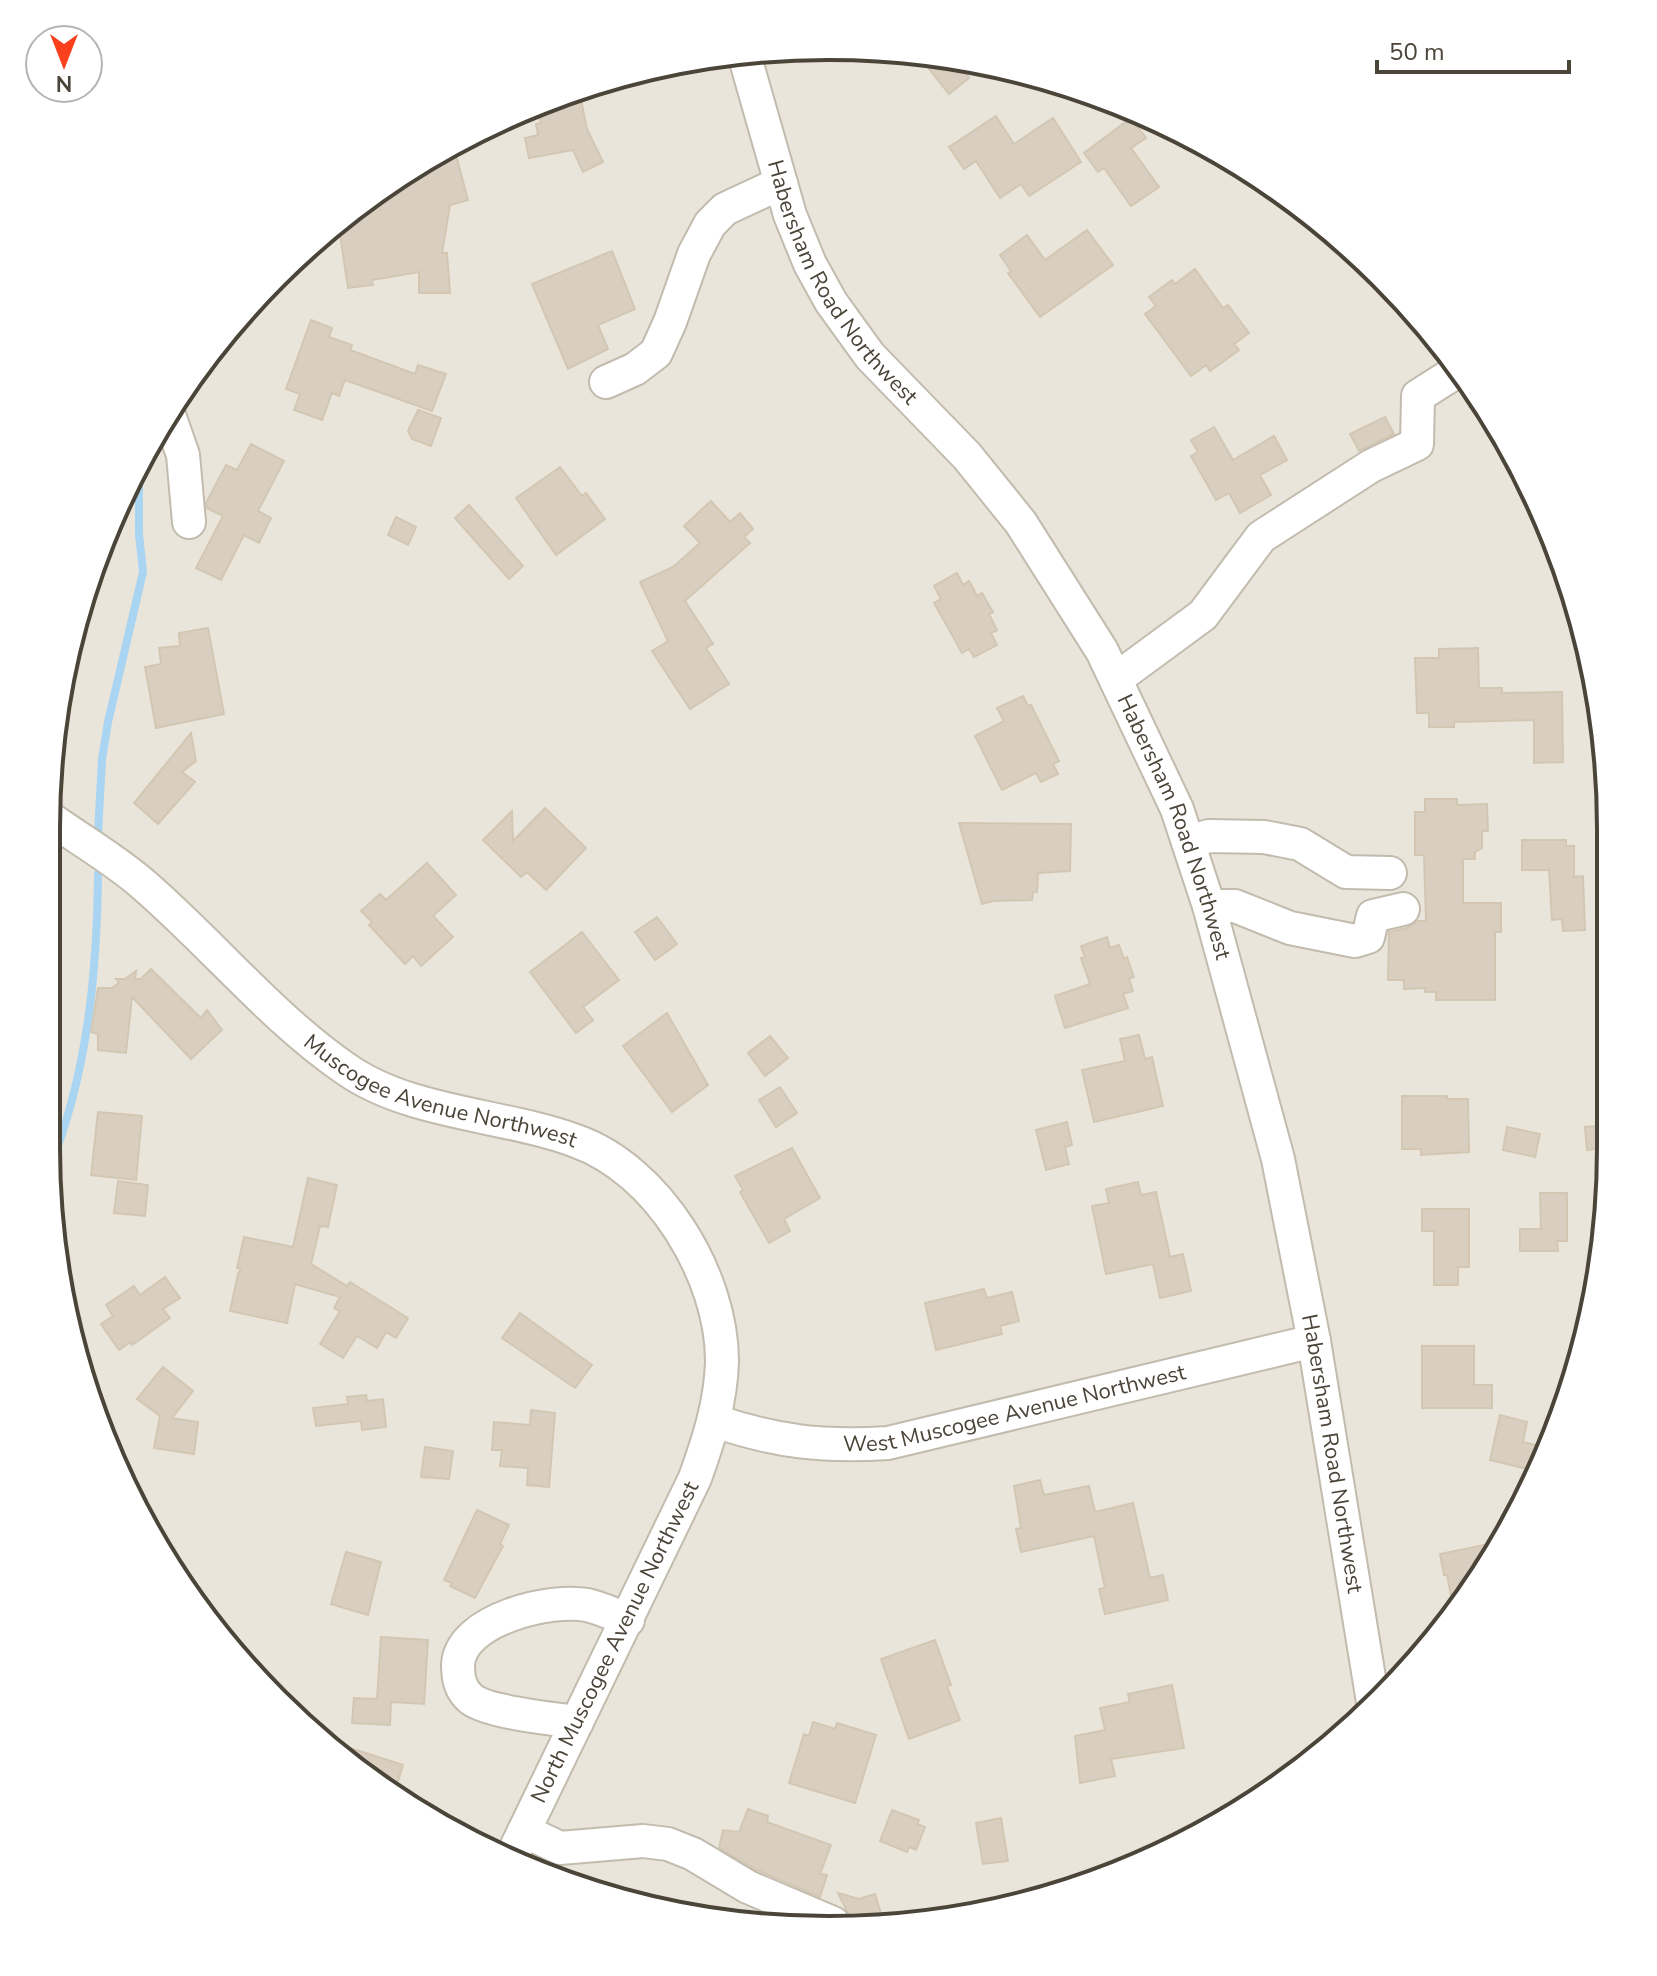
<svg xmlns="http://www.w3.org/2000/svg" width="1657" height="1976" viewBox="0 0 1657 1976" font-family="'Nunito Sans',sans-serif">
	<rect width="100%" height="100%" fill="#f6f3ec"/>
	<!-- residential -->
	<path fill="#eae5da" d="M829,46L982,61L1128,106L1264,178L1382,276L1479,394L1552,529L1596,675L1611,828L1609,1199L1570,1399L1506,1538L1417,1664L1264,1798L1128,1871L930,1923H727L529,1871L393,1798L240,1663L127,1494L73,1350L46,1147L53,727L73,626L126,483L207,353L312,240L394,178L529,105L676,61Z"/>
	<g fill="none" stroke-linecap="round" stroke-linejoin="round">
		<!-- stream -->
		<path stroke="#a9d4f2" stroke-width="8" d="M98,835L102,759L108,722L143,572L139,534V462
			M49,1170C87,1075 97,976 98,874"/>
	</g>
	<!-- building -->
	<path fill="#d8cfc1" stroke="#d3c7b4" stroke-width="2" d="M918,55L929,56L981,61L966,73L969,78L949,94Z
		M579,90L587,129L603,162L583,172L573,150L529,158L525,138L538,135L536,124L541,123L537,103Z
		M996,116L1014,144L1053,118L1081,162L1029,196L1021,184L1000,198L976,161L964,169L949,147Z
		M1131,118L1146,138L1131,148L1159,187L1131,206L1104,168L1098,172L1084,153Z
		M446,150L448,158L456,155L468,200L450,205L442,253H447L450,293H419V272L372,280L373,285L348,288L338,221L365,200L384,197L385,185L393,178L411,177V169Z
		M1087,230L1113,265L1040,317L1008,273L1011,271L1000,255L1027,235L1045,260Z
		M612,251L635,309L598,325L608,349L568,369L532,284Z
		M1195,269L1223,308L1228,305L1249,333L1234,344L1239,350L1210,371L1206,365L1191,376L1145,314L1156,306L1149,297L1172,280L1175,284Z
		M311,320L332,328L329,337L352,345L350,350L415,374L418,365L446,374L432,411L345,380L339,396L332,393L322,420L294,410L300,394L286,389Z
		M418,410L441,418L431,446L412,439L408,431Z
		M1385,417L1394,434L1359,451L1350,434Z
		M1214,427L1233,460L1274,436L1287,460L1260,475L1271,495L1240,513L1229,493L1216,500L1191,456L1198,452L1191,440Z
		M251,444L284,461L258,511L271,518L259,543L244,535L221,580L196,568L223,516L207,508L206,503L226,465L237,470Z
		M560,467L582,496L586,493L605,519L556,555L516,498Z
		M711,501L730,522L740,513L753,529L744,537L750,543L685,601L713,644L706,648L729,684L690,709L652,651L668,641L640,582L673,567L700,543L684,526Z
		M469,505L523,566L509,579L455,518Z
		M396,517L416,527L408,545L388,535Z
		M957,573L963,585L969,581L977,596L982,593L993,612L989,614L997,630L991,633L997,645L974,657L969,649L962,653L934,603L941,599L934,586Z
		M208,628L224,714L156,728L145,667L161,664L159,648L180,646L179,633Z
		M1478,648L1479,688H1502V693L1562,692L1563,762L1534,763V720L1454,722V727H1429V713H1417L1415,658H1439V649Z
		M1023,696L1028,706L1031,705L1059,761L1053,764L1058,774L1041,782L1036,773L1002,790L975,736L1004,721L997,708Z
		M191,733L196,761L182,772L195,782L158,824L134,803Z
		M1425,799H1457V805L1487,804L1488,831H1482V848L1475,852V859H1463V903H1501V932H1495V1000H1436V992H1425V988L1404,989V980H1388L1389,932L1407,928L1417,921H1426L1424,855H1415V812H1425Z
		M545,808L586,848L546,890L527,872L521,877L483,840L512,811L513,841Z
		M959,823L1071,824L1070,871L1038,873L1037,892H1033L1032,900L993,901L982,904Z
		M1522,840H1566V846H1574V877L1583,876L1585,930L1563,931L1562,919L1552,920L1549,870H1522Z
		M427,863L456,895L433,916L453,937L421,966L413,956L405,964L369,925L372,922L361,911L380,894L386,900Z
		M657,917L677,944L655,960L635,932Z
		M582,932L619,980L583,1007L593,1020L576,1033L530,972Z
		M1107,937L1110,948L1119,945L1124,959L1127,957L1134,977L1129,979L1133,991L1123,994L1128,1008L1065,1028L1055,996L1090,984L1081,958L1085,957L1081,946Z
		M151,969L201,1018L207,1010L222,1030L191,1059L132,997L126,1053L98,1050V1034L91,1032L98,988H112L119,983L116,979H125L136,971L135,979H141Z
		M667,1013L708,1085L672,1112L623,1046Z
		M1139,1035L1145,1059L1152,1057L1163,1106L1094,1122L1082,1070L1125,1061L1120,1039Z
		M770,1036L788,1058L765,1076L748,1053Z
		M780,1087L797,1113L776,1127L759,1100Z
		M1402,1096H1447V1099H1468L1469,1152L1421,1155V1149H1402Z
		M98,1112L142,1116L136,1180L91,1175Z
		M1067,1122L1072,1145L1065,1147L1069,1164L1046,1170L1036,1130Z
		M1610,1125V1147L1587,1150L1585,1127Z
		M1507,1127L1540,1134L1535,1157L1503,1150Z
		M792,1148L820,1198L784,1219L790,1231L769,1243L740,1192L743,1190L735,1176Z
		M308,1178L337,1185L328,1227L320,1226L311,1264L347,1286L350,1282L408,1318L396,1338L386,1332L377,1348L357,1336L343,1358L320,1344L340,1311L334,1308L340,1297L295,1284L287,1323L230,1311L238,1274L241,1269L237,1268L244,1237L293,1247Z
		M118,1181L148,1185L145,1216L114,1213Z
		M1138,1182L1141,1195L1156,1192L1170,1257L1183,1254L1191,1291L1160,1298L1153,1264L1106,1274L1092,1206L1109,1203L1106,1189Z
		M1540,1193H1567V1241H1557L1558,1251H1520V1229H1541Z
		M1422,1209H1469V1267H1458V1285H1434V1231H1422Z
		M165,1277L180,1298L163,1309L170,1318L132,1345L130,1342L119,1350L101,1324L113,1316L106,1305L134,1286L140,1295Z
		M984,1289L987,1298L1012,1292L1019,1321L1000,1326L1002,1334L936,1350L925,1303Z
		M520,1313L592,1365L575,1388L502,1338Z
		M1422,1346H1474V1385H1492V1408H1422Z
		M163,1367L193,1391L172,1418L198,1422L194,1454L154,1448L160,1416L137,1399Z
		M366,1395L367,1401L383,1399L386,1427L362,1430L361,1421L316,1426L313,1408L348,1404L347,1397Z
		M531,1410L555,1413L549,1487L527,1485L528,1468L500,1466L502,1450H492L494,1422L530,1425Z
		M1500,1415L1527,1422L1523,1442L1541,1446L1536,1471L1490,1460Z
		M425,1447L453,1451L449,1479L421,1477Z
		M1040,1480L1044,1495L1089,1486L1095,1512L1133,1503L1150,1578L1163,1575L1168,1600L1105,1614L1099,1589L1105,1588L1094,1536L1021,1552L1016,1529L1021,1528L1014,1486Z
		M477,1510L509,1525L500,1544L503,1546L475,1598L450,1586L452,1583L444,1580Z
		M1504,1541L1465,1596L1454,1612L1447,1575H1444L1440,1554Z
		M346,1552L381,1562L368,1615L331,1604Z
		M381,1637L428,1640L424,1704L391,1702L390,1725L352,1723L354,1698L377,1699Z
		M935,1640L951,1685L947,1686L960,1720L909,1739L881,1659Z
		M1172,1685L1184,1748L1111,1759L1115,1776L1080,1783L1075,1736L1105,1730L1100,1708L1130,1702L1128,1694Z
		M813,1722L835,1729L837,1723L876,1735L855,1803L789,1783L804,1734L809,1736Z
		M328,1741L403,1765L395,1791L381,1787Z
		M748,1809L768,1816L767,1822L831,1845L820,1874L827,1875L820,1897L757,1870L719,1848L723,1830L739,1832Z
		M892,1810L919,1820L917,1824L925,1827L916,1850L909,1847L907,1852L880,1841Z
		M1001,1818L1008,1861L983,1864L976,1823Z
		M838,1893L859,1899L875,1894L884,1923H853Z"/>
	<g fill="none" stroke-linecap="round" stroke-linejoin="round">
		<defs>
			<g id="minor">
				<path id="s1" d="M744,54L790,215L810,264L831,302L870,356L967,456L1021,523L1102,651L1177,809L1209,906L1278,1159L1314,1341L1373,1702"/>
				<path d="M606,382L635,369L656,353L670,322L694,254L710,224L725,209L781,183"/>
				<path d="M169,415L183,455L189,522"/>
				<path d="M1116,679L1203,615L1261,537L1371,466L1417,444L1418,396L1459,370"/>
				<path id="s2" d="M51,819C82,841 117,861 145,886C213,945 272,1018 346,1069C410,1114 503,1114 576,1141C658,1170 722,1275 722,1361C721,1402 709,1439 695,1478L510,1860"/>
				<path d="M1188,842L1209,836L1264,837L1300,844L1346,872L1390,873"/>
				<path d="M1209,906H1235L1290,928L1355,941L1368,937L1373,916L1403,909"/>
				<path id="s3" d="M715,1421C777,1442 822,1447 888,1443L1314,1341"/>
				<path d="M577,1722C554,1719 485,1712 470,1698C460,1689 458,1678 458,1665C460,1619 552,1598 587,1605C601,1608 615,1615 628,1620"/>
				<path d="M524,1831L560,1848L643,1841L668,1844L693,1854L748,1887L833,1923"/>
			</g>
		</defs>
		<!-- minor casing -->
		<use href="#minor" stroke="#c2bbae" stroke-width="36"/>
		<!-- minor -->
		<use href="#minor" stroke="#fff" stroke-width="32"/>
	</g>
	<g text-anchor="middle" dominant-baseline="central" stroke-width="7" stroke-linejoin="round" paint-order="stroke">
		<!-- street labels -->
		<g font-size="22" fill="#4b4439" stroke="#fff">
			<text stroke="none"><textPath href="#s1" startOffset="252">Habersham Road Northwest</textPath></text>
			<text stroke="none"><textPath href="#s1" startOffset="898">Habersham Road Northwest</textPath></text>
			<text stroke="none"><textPath href="#s2" startOffset="484">Muscogee Avenue Northwest</textPath></text>
			<text stroke="none"><textPath href="#s3" startOffset="306">West Muscogee Avenue Northwest</textPath></text>
			<text stroke="none"><textPath href="#s1" startOffset="1546">Habersham Road Northwest</textPath></text>
			<text transform="translate(615 1642) rotate(-64)">North Muscogee Avenue Northwest</text>
		</g>
	</g>
	<!-- crop -->
	<path d="M0 0H1657V1976H0ZM828 60H829A768 768 0 0 1 1597 828V1148A768 768 0 0 1 829 1916H828A768 768 0 0 1 60 1148V828A768 768 0 0 1 828 60Z" fill="#fff" fill-rule="evenodd"/>
	<path fill="none" stroke="#4b4439" stroke-width="4" d="M828 60H829A768 768 0 0 1 1597 828V1148A768 768 0 0 1 829 1916H828A768 768 0 0 1 60 1148V828A768 768 0 0 1 828 60Z"/>
	<!-- north arrow -->
	<g transform="translate(64 64) rotate(180)"><circle r="38" fill="#ffffff" stroke="#b7b4b0" stroke-width="2"/>
	<path d="M0-6L14 30L0 20L-14 30Z" fill="#fc3f1d"/>
	<text y="-12" font-size="22" font-weight="bold" text-anchor="middle" fill="#4b4439">N</text>
	</g>
	<!-- scale -->
	<path d="M1377 60v12h192v-12" fill="none" stroke="#4b4439" stroke-width="4"/>
	<text x="1389" y="60" font-size="24" fill="#4b4439" stroke="#ffffff" stroke-width="6" paint-order="stroke">50 m</text>
</svg>
